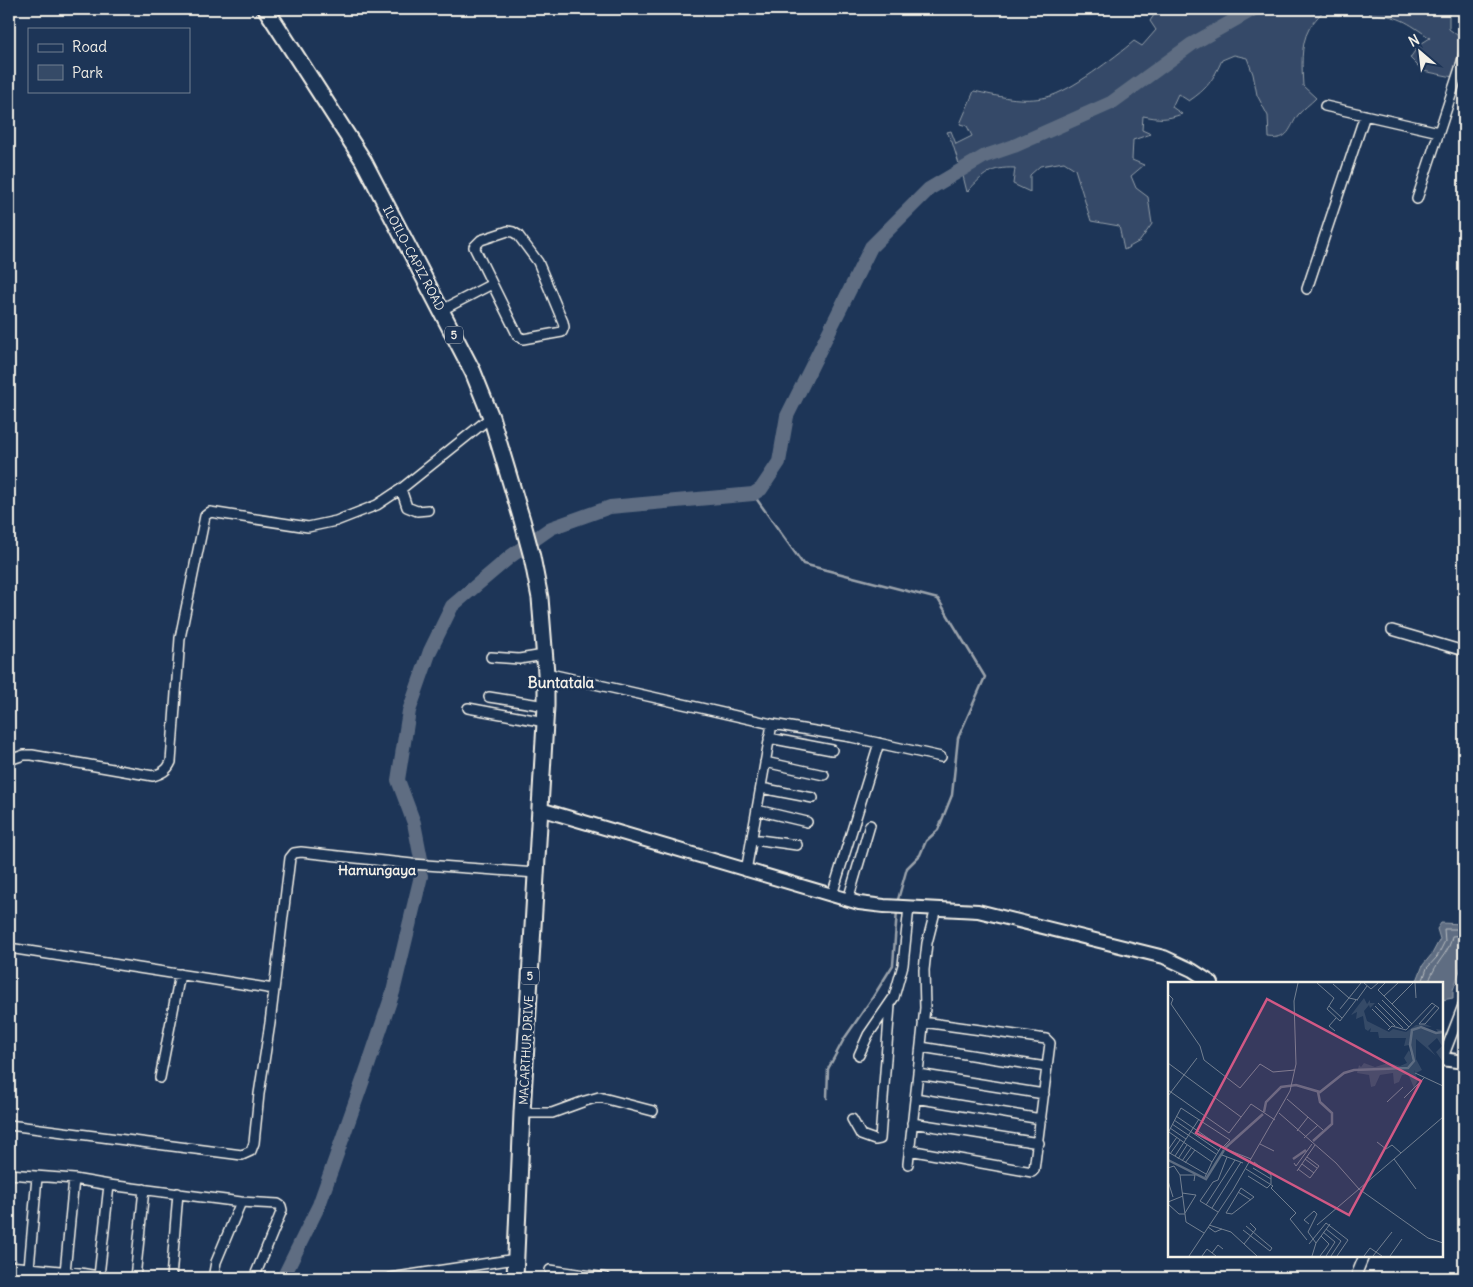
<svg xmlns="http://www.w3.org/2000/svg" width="1473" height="1287" viewBox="0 0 1473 1287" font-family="Delius,sans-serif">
	<rect width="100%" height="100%" fill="#1d3557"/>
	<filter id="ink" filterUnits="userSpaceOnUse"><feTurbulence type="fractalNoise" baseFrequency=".02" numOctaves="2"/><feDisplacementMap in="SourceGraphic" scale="10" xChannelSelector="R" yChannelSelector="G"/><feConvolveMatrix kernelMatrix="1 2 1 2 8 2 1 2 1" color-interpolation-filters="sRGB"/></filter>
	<g filter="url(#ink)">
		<!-- green -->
		<path fill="#354a67" stroke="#949ea8" d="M1158,9H1244L1181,46L1104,103L1003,146L960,167L952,142L947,132L951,131L956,144L972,136L967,126L960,124L974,91C997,96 1023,103 1047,97C1071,91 1115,57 1134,41L1142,46L1156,30L1150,21Z
			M1260,9H1342L1339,15L1324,10C1319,16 1312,23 1309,29C1300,45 1302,68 1303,86L1316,98C1310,104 1303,109 1298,115C1289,128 1289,141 1269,138L1268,116L1257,95L1253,74L1247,58L1234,55L1222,60C1213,80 1207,89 1189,101L1178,94L1172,107L1182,114C1165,120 1160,119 1143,116L1142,130L1151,134L1133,140L1132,160L1144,165L1131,176L1136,188L1148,197L1152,224L1140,241L1124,250L1119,226L1091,221L1075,169L1064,162L1040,166L1030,175V192L1013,184L1015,168C990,167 984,174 967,192L962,172L977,163L1112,106L1200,43Z
			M1373,9H1449V29L1461,38L1453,77L1423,71L1410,58L1419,45L1430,38C1407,22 1399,15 1369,14Z"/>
		<!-- water -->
		<path fill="#5e6d82" stroke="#9aa2ab" d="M1441,923L1464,924V959L1453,990V998L1442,1000V983H1416L1423,965L1432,954L1440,939L1437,929Z"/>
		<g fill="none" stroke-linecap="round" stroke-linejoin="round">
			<!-- shore -->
			<path stroke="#b8bcbf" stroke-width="1" d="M1422,983L1427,968L1437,957L1445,941L1444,929H1464
				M1428,983C1430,980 1431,975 1433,972C1439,959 1450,951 1452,936L1464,935"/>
			<!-- stream -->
			<path stroke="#9aa2ab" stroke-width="2.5" d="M753,494L803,564L938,599L985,677L958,738L952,795L938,830L926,841L920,855L907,868L897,903
				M827,1098L828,1069L844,1039L873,997L893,965L897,911"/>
			<!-- river -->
			<path stroke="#5e6d82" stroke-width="14" d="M421,859L414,823L398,780L409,711L430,651L452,606L511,556L551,528L610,507L753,494L761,489L779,462L787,416L871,247L929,189L985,156L1014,146L1111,103L1192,44L1254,9
				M283,1278L319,1205L368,1066L393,992L421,876"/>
			<defs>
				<path id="street" d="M1325,106L1439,132
					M1417,199L1464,56
					M508,231L513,232L518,235L538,262L563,322L564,327L562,332L523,339L518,336L474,247L481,240Z
					M1307,289L1365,115
					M442,310L492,284
					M401,489L407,507L417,511L428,510
					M1392,630L1464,651
					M491,657L519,659L544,655
					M546,673L772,724L851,737L941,757
					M489,697L546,706
					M468,708L545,722
					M769,738L832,750
					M9,760L24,755H32L153,776C162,773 167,771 171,762L180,638L205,516L210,512L308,527L336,521L377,505L401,489L491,417
					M765,762L824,775
					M761,788L813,798
					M757,810L807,822
					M752,839L797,845
					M746,871L772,724
					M832,895L879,743
					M848,900L870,825
					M9,948L274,989
					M921,1047L1046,1067
					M859,1055L868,1035L894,997L903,965L909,907
					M1442,1060L1464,1003
					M918,1074L1044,1094
					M160,1078L180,974
					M915,1098L1041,1119
					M522,1113H552L585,1101L599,1097L653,1111
					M852,1119L861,1135L875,1140L880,1139L890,1005
					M912,1123L1039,1143
					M9,1125L242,1155L251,1151L254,1143L259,1094L270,1023L290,858L294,853L301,852L412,864L536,873
					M909,1150L1032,1172L1034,1170L1050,1043L1046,1039L923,1022
					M908,1164L925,1008L924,970L927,943L936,908
					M9,1174L74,1179L109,1185L241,1202L278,1204L281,1206L282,1210L254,1278
					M9,1266L80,1273L109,1278
					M29,1268L37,1177
					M550,1270L606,1278
					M65,1272L74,1179
					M99,1276L109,1185
					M135,1278L144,1189
					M171,1278L178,1193
					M213,1278L216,1262L241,1202
					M390,1278L516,1259
					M1355,1278L1364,1256"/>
				<path id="secondary" d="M540,809L859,903L884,906L978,911L1164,957L1192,970L1212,983
					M1442,1059L1464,1062"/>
				<path id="primary" d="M266,9L363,160L473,372L491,417L522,520L532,557L540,598L546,673V706L522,1113L515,1278"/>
			</defs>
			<!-- street casing -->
			<use href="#street" stroke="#f4f1e8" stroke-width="12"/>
			<!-- secondary casing -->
			<use href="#secondary" stroke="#f4f1e8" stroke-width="16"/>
			<!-- primary casing -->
			<use href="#primary" stroke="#f4f1e8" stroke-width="19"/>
			<!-- street -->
			<use href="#street" stroke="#1d3557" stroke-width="9"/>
			<!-- secondary -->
			<use href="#secondary" stroke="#1d3557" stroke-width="12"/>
			<!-- primary -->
			<use href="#primary" stroke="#1d3557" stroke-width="15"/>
		</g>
	</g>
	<g text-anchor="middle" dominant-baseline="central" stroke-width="5" stroke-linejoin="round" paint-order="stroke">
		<!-- shield labels -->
		<g fill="#1d3557" stroke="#b4b9bc" stroke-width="1">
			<rect x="445" y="326.5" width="18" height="17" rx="4"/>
			<rect x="521" y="967.5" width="18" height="17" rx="4"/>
		</g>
		<g font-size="11" font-weight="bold" fill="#f4f1e8">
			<text x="454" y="335">5</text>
			<text x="530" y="976">5</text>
		</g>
		<!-- street labels -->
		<g font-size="12" fill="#f4f1e8" stroke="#1d3557">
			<text transform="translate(414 258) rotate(62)">ILOILO-CAPIZ ROAD</text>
			<text transform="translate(526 1050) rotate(-87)">MACARTHUR DRIVE</text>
		</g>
		<!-- neighbourhood labels -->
		<g font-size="14" font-weight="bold" fill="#f4f1e8" stroke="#1d3557">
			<text x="377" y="870">Hamungaya</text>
		</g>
		<!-- quarter labels -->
		<g font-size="15" font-weight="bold" fill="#f4f1e8" stroke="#1d3557">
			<text x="561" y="682">Buntatala</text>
		</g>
	</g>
	<!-- overview -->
	<g transform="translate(1168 982)">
		<rect width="275" height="275" fill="#1d3557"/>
		<path d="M196,16L199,22L202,18V21H207L202,26L201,23L196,29L199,39L221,50L225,47L238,50L248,43L257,42L264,45L252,44L245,47L258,46L268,52L271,51L268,47L275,48V80L268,70L274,64L269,56L260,64L268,74L248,57V77L254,88L248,91L246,88L250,98L246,106L241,94L243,92L234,93L231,100L226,102L225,91L212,93L207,104L203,105L201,93L189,91L191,83L193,85L196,81L207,85L220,81L232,84L239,81L236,76L241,68L245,78L242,85L215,88L240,87L246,80L242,63L244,48L241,63L236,64L238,56H211L210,50H202L203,46L200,49L197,47L195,34L188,37L189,30L183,33Z" fill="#354a67"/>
		<path fill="none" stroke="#5e6d82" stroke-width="2.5" d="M96,130L98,120L113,105L128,103L152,110L176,91L186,88L240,86L246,79L242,63L244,48L253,45L268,51L275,50M145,159L164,142V131L152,120L150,110M57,166L95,132M125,177L138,168M0,178L38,197L56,168"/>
		<path fill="none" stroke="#738091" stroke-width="1" d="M149,1L166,16L159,27L172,39L188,18M196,1L203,7L210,1M217,1L210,8L244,42M247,1L248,16M165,2L181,16L190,18M0,12L5,17L3,22L32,64L36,78L72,106L92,82L105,90L127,88M216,14L230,1M189,18L199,4M214,18L241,45M210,21L235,46M224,22L245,1M161,24L174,36M207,24L227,44M172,27L193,1M204,27L223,46M251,42L267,24M220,48L224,44L238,48L264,21L271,26L257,42H251M167,49L161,44L168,36M0,81L73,135M247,91L275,104M16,93L29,76M0,108L61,151L83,122L107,138M0,114L16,93M236,116L257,95M119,117L155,148M219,120L235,105M111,131L168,181L191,207L260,256L275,261M8,134L53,165L83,177M6,138L51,169M4,142L48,172M2,146L18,157M129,149L140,135M1,150L44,180L53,165M0,151L13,126L62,158L54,166M136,156L150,143M209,160L218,167L224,163L233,171M92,162L106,169M0,168L9,155M0,170L38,192M2,172L12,158M54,173L75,181M7,174L31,137M10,177L19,163M137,177L149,186M226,177L248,207M14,179L23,166M17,181L27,168M126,181L128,184L144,162M134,182L146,191M0,186L6,184L12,193L18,240L36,251M85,186L103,197M78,187L105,204L103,206L128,231L122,237L139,258M130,187L142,196L151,184L139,175M129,189L147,163M12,193H27L26,199M80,194L99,206L103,202V193L86,180M37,195L44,180M50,198L45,200L32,219L50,230M50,198L59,175M0,199L5,215M73,206L86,215L64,232L58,231ZM70,210L83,218M14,211L28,213L17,231M0,220L15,214M0,222L11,232H17M38,223L67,178M44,226L73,180M146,229L149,232L140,250L148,261M141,242L136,238L146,229M41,243L63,250L89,274M149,243L275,135M40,245L47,250L54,247M158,247L173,259L163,274M75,248L102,269L104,266L78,244M155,250L167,260L158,274M76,262L88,247L82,241M141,262L158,241L180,258L169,274M44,271L50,263L55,267M21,274L65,208L122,109L128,82L126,19L130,1M34,274L39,267L48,274M144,274L148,261L162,242M152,274L161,262L153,254M196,274L202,266L214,274M205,274L224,250M222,274L234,257"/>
		<path fill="#d15985" fill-opacity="0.15" stroke="#d15985" stroke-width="2.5" d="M99,17L253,99L181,233L28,151Z"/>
		<rect width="275" height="275" fill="none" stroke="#f4f1e8" stroke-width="2.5"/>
	</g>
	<!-- margin -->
	<rect width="1473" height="1287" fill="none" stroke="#1d3557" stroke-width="30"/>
	<rect x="15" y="15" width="1443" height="1257" fill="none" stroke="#f4f1e8" stroke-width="2" filter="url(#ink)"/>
	<!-- legend -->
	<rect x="28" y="28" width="162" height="65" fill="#1d3557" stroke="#738091"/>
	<rect x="38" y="44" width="25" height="8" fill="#1d3557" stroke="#738091"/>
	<text x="72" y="52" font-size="15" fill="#f4f1e8">Road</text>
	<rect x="38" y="65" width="25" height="15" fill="#354a67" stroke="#738091"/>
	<text x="72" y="78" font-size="15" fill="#f4f1e8">Park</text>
	<!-- north arrow -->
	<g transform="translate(1420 52) rotate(332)" stroke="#1d3557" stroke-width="4" paint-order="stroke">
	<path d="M0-4L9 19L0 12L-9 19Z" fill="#f4f1e8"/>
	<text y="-8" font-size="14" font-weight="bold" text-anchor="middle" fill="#f4f1e8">N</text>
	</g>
</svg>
